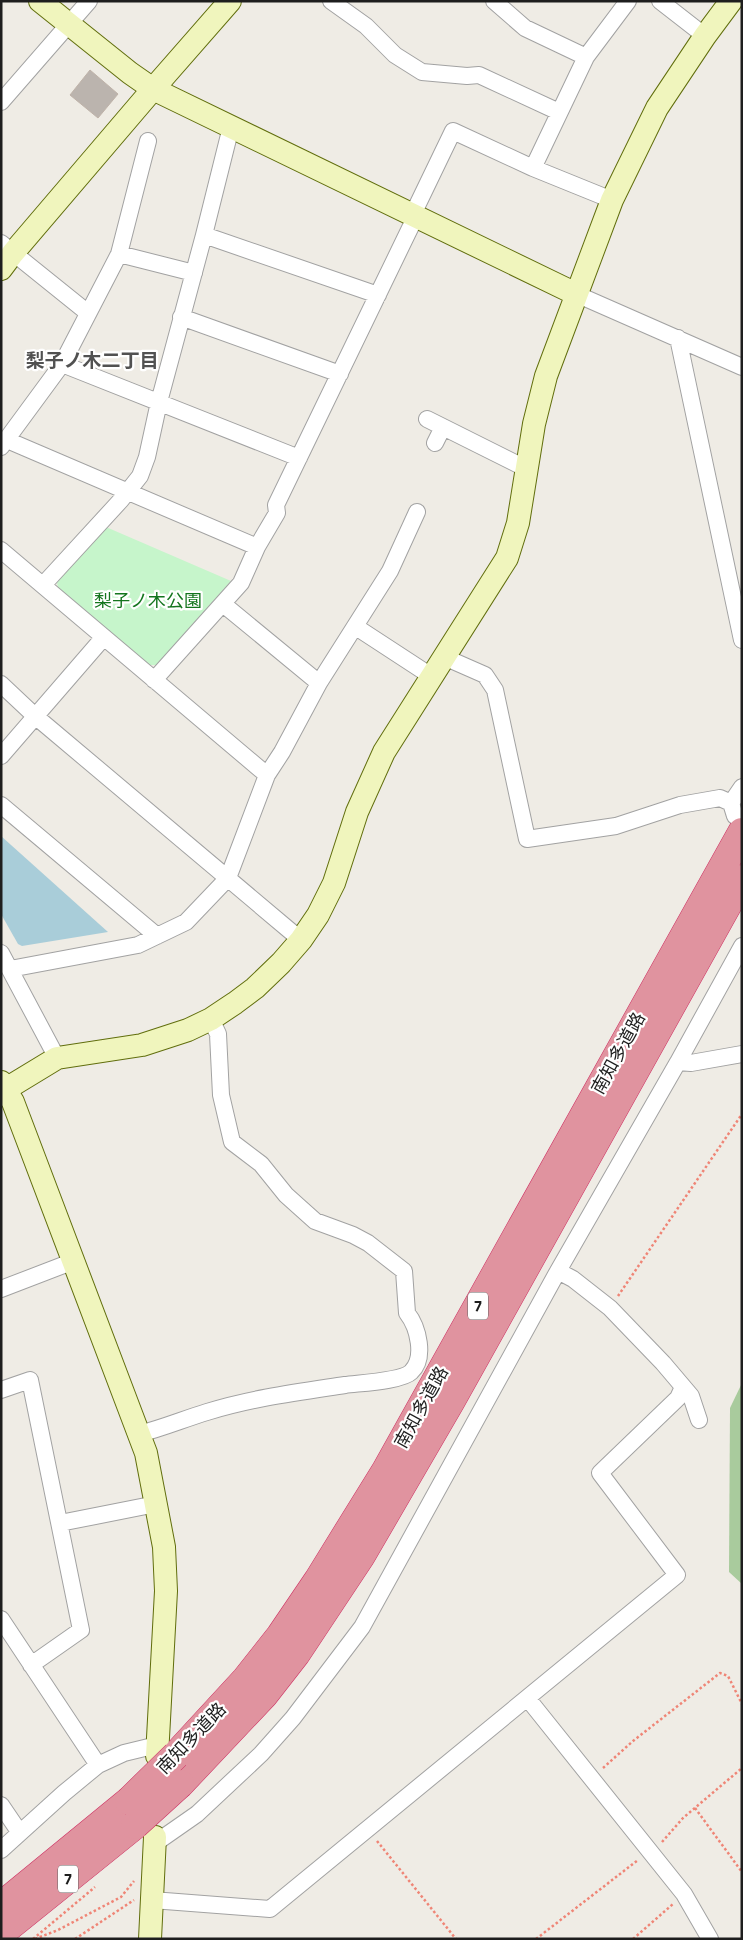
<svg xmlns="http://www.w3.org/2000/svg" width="743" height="1940" viewBox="0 0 743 1940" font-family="'Titillium Web','Noto Sans JP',sans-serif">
	<rect width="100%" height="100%" fill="#efece5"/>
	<!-- forest -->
	<path fill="#a9cb9d" d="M742,1383V1584L729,1572L730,1408Z"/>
	<!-- park -->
	<path fill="#c6f5cb" d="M106,527L231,581L157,665H149L58,588L57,582Z"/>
	<!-- water -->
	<path fill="#a9cdd9" d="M1,836L108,932L22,946L18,944L1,914Z"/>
	<!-- building -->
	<path fill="#bbb4ae" stroke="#bfb3a9" d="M90,70L118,94L98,118L70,95Z"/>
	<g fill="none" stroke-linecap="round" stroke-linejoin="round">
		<defs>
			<path id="street" d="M331,1L366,26L395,55L422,72L467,76L479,75L559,112
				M494,1L525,28L586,57
				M660,1L705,36
				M1,102L89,1
				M533,168L586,57L628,1
				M204,235L378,295
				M1,243L88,313
				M119,254L194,273
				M576,294L742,367
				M181,317L340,374
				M678,338L742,640
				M62,364L299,458
				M427,419L527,469
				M7,440L257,547
				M435,443L443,427
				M1,447L62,364L119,254L148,141
				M1,550L267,775
				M43,585L121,500L140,476L147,457L159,402L204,235L231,127
				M223,604L319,683
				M356,627L431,676
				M444,657L485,675L495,690L527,839L616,826L680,805L720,798L731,803L735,816
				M154,680L241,583L257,547L277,513L276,505L413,222V214L453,131L533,168L612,200
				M1,684L35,716L301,940
				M1,756L104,637
				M731,803L742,787
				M1,805L157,936
				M1,953L57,1058
				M10,969L138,945L186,922L228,878L267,775L282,752L319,683L390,571L417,512
				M678,1062L742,946
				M558,1271L573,1279L610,1308L663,1363L691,1396L699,1420
				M1,1289L74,1261
				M1,1390L30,1380L81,1630L31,1665
				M139,1434C163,1428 184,1419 207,1412C252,1398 299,1392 345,1385C359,1383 402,1381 411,1372C426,1358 418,1327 407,1313L404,1271L368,1243L353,1235L315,1221L286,1195L261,1164L232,1142L221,1095L218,1034L211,1019
				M60,1523L156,1504
				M1,1619L98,1765
				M528,1699L684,1894L710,1939
				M1,1805L20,1833
				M154,1844L197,1814L261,1754L293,1718L362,1627L558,1271L678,1062L691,1063L742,1054
				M1,1850L64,1793L98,1765L124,1753L157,1745
				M152,1900L270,1909L677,1575L600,1473L678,1398L683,1387"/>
			<path id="secondary" d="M40,1L130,73L153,89L576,294
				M1,269L13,253L153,89L230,1
				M1,1082L13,1102L146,1453L164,1547L166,1591L157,1756
				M6,1089L57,1058L142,1045L188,1030L211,1019L235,1003L255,988L281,963L301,940L318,915L334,883L357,812L384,752L507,558L518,523L534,424L546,376L612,200L657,108L705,36L731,1
				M150,1939L155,1837"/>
			<path id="highway" d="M176,1755L246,1679L280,1636L318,1580L386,1470L742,832
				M180,1784L264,1695L296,1654L361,1556L451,1401L742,879
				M1,1906L129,1801
				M1,1933L135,1825"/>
		</defs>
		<!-- street casing -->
		<use href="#street" stroke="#a2a2a2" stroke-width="18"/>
		<!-- secondary casing -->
		<use href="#secondary" stroke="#616e0d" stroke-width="24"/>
		<!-- highway casing -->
		<use href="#highway" stroke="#cd3163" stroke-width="29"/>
		<!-- path -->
		<path stroke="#ef8576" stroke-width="2.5" stroke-dasharray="2.5 2.5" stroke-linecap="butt" d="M618,1296L742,1114
			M603,1768L633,1741L720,1673L728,1676L742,1704
			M695,1808L742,1872
			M377,1841L456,1939
			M662,1842L683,1818L742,1768
			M33,1939L95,1887
			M35,1939L58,1930L121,1897L134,1881
			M75,1939L134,1900
			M536,1939L638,1860
			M633,1939L673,1904"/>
		<!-- street -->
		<use href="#street" stroke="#fff" stroke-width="16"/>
		<!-- secondary -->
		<use href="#secondary" stroke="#f0f5bd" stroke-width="22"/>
		<!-- highway -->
		<use href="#highway" stroke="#e0939f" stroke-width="28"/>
		<defs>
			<path id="highway-bridge" d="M129,1801L176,1755
				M135,1825L180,1784"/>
		</defs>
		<!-- highway-bridge casing -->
		<use href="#highway-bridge" stroke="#cd3163" stroke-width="29" stroke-linecap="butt"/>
		<!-- highway-bridge -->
		<use href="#highway-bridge" stroke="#e0939f" stroke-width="28"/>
	</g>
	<g text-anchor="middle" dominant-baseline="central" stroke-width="4.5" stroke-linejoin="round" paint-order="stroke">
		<!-- shield labels -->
		<g fill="#fff" stroke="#626262" stroke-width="1">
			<rect x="468" y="1292.5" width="20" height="27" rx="4"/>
			<rect x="58" y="1865.5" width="20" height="27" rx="4"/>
		</g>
		<g font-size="16" font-weight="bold" fill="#1e1e1e">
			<text x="478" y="1306">7</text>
			<text x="68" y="1879">7</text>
		</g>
		<!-- park labels -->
		<g font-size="18" fill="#14751e" stroke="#fff">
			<text x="148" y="600">梨子ノ木公園</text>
		</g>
		<!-- street labels -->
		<g font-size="18" fill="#1e1e1e" stroke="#fff">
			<text transform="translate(618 1053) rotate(-61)">南知多道路</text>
			<text transform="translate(421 1407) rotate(-61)">南知多道路</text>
			<text transform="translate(191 1738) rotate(-46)">南知多道路</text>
		</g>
		<!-- neighbourhood labels -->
		<g font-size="19" font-weight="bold" fill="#515151" stroke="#fff">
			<text x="92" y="359">梨子ノ木二丁目</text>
		</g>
	</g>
	<!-- border -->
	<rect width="743" height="1940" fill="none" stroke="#1e1e1e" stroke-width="5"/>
</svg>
